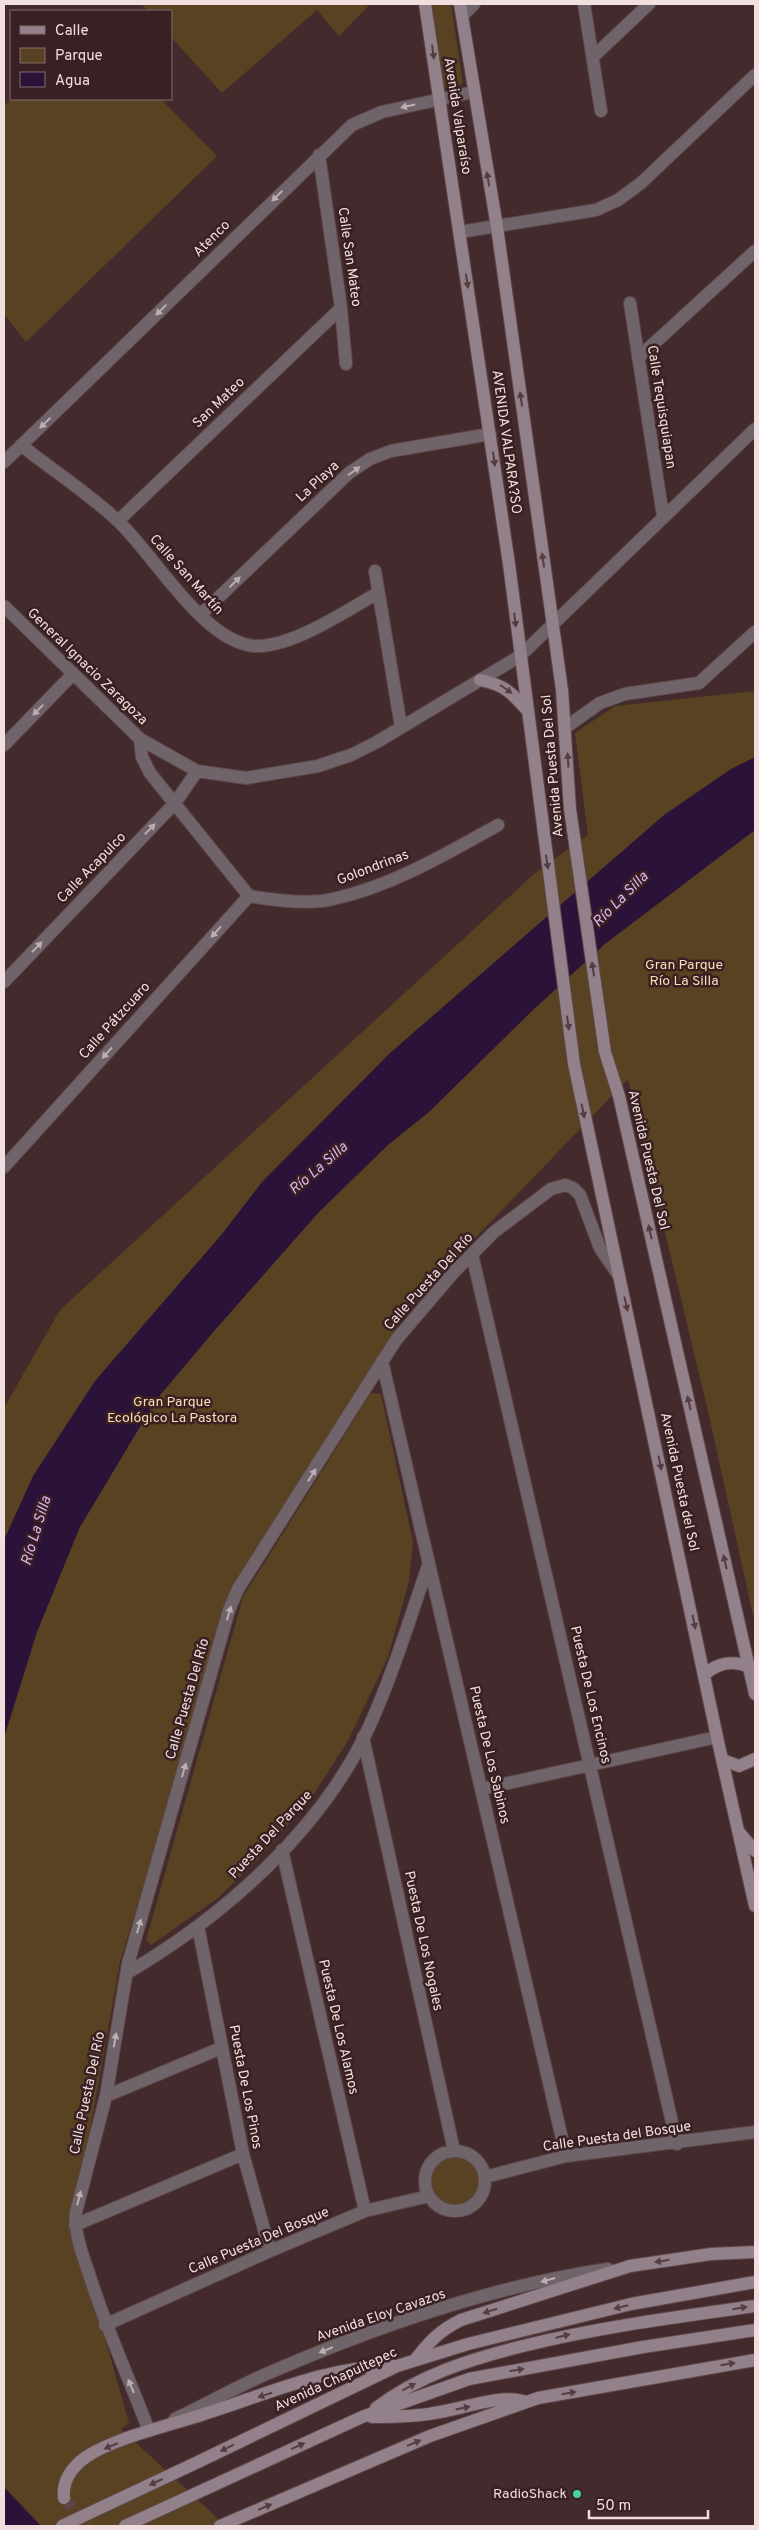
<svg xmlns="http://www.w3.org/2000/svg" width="759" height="2530" viewBox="0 0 759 2530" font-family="Overpass,sans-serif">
	<rect width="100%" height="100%" fill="#432a2c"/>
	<!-- green -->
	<path fill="#594222" d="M141,4H370L339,36L317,10L222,93L171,37V11H148Z
		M429,4H451L463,83L455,90H450L441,85Z
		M13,99H161L217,156L26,342L4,314V105Z
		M755,691V1624L707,1407L628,1079L409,1307L234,1593L120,1962L73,2226L129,2423L121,2429L213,2514L224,2526H4V1408L60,1310L534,874L588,835L575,733L615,706Z
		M371,1393L381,1394L413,1542L409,1581L388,1657L349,1739L310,1800L257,1860L218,1898L151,1945L146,1940L243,1597Z
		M430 2182a25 25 0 1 1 50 0a25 25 0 1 1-50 0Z"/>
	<!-- water -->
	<path fill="#2b1238" d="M755,757V830L605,944L533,1010L429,1112L388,1145L319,1212L215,1330L156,1400L80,1527L37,1632L4,1738V1540L33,1476L95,1381L222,1234L262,1182L390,1053L664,815L731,769Z
		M4,2487L41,2526H4Z"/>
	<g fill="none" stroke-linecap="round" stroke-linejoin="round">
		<!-- secondary-tunnel -->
		<path stroke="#5d4547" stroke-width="12" stroke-dasharray="12 6" stroke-linecap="butt" d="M64,2498L88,2526"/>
		<defs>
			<path id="street" d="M584,4L601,111
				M462,16L474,4
				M593,57L649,4
				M319,155L341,308L346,364
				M460,232L596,210L618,200L641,183L755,75
				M630,303L663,516
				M638,358L755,251
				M21,445C52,470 88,493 117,520C153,553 203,642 254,646C292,648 345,611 378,593
				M4,462L352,125L382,112L473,92
				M118,521L341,308
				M375,571L401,727
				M4,606L140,739L142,757L150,773L249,896
				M200,615L349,473L370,459L391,451L490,434
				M566,727L600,703L625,694L699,683L755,632
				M140,739L197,771L246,778L318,766L351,755L377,742L520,656L755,429
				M4,745L72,675
				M249,896C273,900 309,905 333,899C392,886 446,854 498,825
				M4,982L175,803L197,771
				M4,1167L249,896
				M472,1254L677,2144
				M382,1361L566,2156
				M363,1737L454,2151
				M481,1789L717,1737
				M282,1850L365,2211
				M198,1926L243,2154L270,2251
				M127,1973C223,1917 322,1830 369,1727C393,1674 410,1618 429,1563
				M106,2096L221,2048
				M425 2181a30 30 0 1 1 60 0a30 30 0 1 1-60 0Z
				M485,2177L566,2156L755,2132
				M75,2225L243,2154
				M105,2325L270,2251L365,2211L429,2196
				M175,2419C207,2404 238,2386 271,2372C377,2326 493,2286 608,2269
				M149,2431C129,2378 106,2328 89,2274C82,2254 74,2233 76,2212L106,2096L128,1964L229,1610L238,1589L396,1340L454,1272L494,1232L551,1189L565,1185L573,1188L580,1195L600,1248L619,1276"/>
			<path id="secondary" d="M425,4L509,564L574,1064L717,1737L755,1906
				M460,4L497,227L562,690L570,809L605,1052L619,1096L755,1694
				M480,680C504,685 510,691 526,709
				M705,1674C718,1663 734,1660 749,1667
				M723,1760L739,1766L755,1759
				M739,1832L755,1851
				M415,2360C429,2342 440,2330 461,2320L630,2266L711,2254L755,2252
				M376,2408C419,2375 471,2359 523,2346C599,2327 677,2317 755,2306
				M372,2417C393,2417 414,2417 434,2413C459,2410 499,2394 523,2401
				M200,2461L397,2366L468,2344L631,2304L755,2282
				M64,2498C62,2480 72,2467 86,2457C114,2438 171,2425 204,2414C265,2395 330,2365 395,2366
				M125,2526L362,2417L469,2379L643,2347L755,2330
				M220,2526L430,2436L538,2398L755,2360"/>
		</defs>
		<!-- street casing -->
		<use href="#street" stroke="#5f4749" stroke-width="14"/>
		<!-- secondary casing -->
		<use href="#secondary" stroke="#5f4749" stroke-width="14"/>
		<!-- street -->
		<use href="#street" stroke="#6f646a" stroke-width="12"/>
		<!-- secondary -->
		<use href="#secondary" stroke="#92808a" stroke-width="12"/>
		<defs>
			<path id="secondary-bridge" d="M62,2526L200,2461"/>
		</defs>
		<!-- secondary-bridge casing -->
		<use href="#secondary-bridge" stroke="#5f4749" stroke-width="14" stroke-linecap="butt"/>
		<!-- secondary-bridge -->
		<use href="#secondary-bridge" stroke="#92808a" stroke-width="12"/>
	</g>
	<!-- one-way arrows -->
	<defs><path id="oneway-solid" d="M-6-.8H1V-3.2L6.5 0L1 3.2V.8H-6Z" transform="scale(1.25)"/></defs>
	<g fill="#543d41">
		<use href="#oneway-solid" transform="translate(433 52) rotate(82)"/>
		<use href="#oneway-solid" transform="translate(488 179) rotate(-100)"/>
		<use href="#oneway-solid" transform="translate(467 281) rotate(81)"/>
		<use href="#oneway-solid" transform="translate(521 399) rotate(-98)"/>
		<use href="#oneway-solid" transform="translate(494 459) rotate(82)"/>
		<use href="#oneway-solid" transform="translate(543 560) rotate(-98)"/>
		<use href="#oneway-solid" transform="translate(515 620) rotate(83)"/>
		<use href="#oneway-solid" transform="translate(506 689) rotate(35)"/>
		<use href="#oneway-solid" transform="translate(568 760) rotate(-93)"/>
		<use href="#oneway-solid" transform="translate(547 862) rotate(82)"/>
		<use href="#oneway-solid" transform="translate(593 969) rotate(-98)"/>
		<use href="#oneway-solid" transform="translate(568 1023) rotate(82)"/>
		<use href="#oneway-solid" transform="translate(583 1111) rotate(79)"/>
		<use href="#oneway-solid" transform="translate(650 1232) rotate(-103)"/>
		<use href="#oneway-solid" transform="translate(626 1304) rotate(78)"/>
		<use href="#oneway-solid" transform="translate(689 1403) rotate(-103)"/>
		<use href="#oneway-solid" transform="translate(660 1463) rotate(78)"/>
		<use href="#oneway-solid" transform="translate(725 1562) rotate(-103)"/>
		<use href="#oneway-solid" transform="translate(694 1622) rotate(78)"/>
		<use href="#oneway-solid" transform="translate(662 2261) rotate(171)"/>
		<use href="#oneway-solid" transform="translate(621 2307) rotate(166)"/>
		<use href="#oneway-solid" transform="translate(740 2308) rotate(-9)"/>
		<use href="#oneway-solid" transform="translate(490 2311) rotate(163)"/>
		<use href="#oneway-solid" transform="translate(563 2336) rotate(-14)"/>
		<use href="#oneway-solid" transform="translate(728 2364) rotate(-9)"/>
		<use href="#oneway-solid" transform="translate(517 2370) rotate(-10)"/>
		<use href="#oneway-solid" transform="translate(409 2387) rotate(-27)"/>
		<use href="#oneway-solid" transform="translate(569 2393) rotate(-9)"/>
		<use href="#oneway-solid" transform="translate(265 2395) rotate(162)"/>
		<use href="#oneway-solid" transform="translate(463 2408) rotate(-12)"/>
		<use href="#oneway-solid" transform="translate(414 2443) rotate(-23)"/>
		<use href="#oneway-solid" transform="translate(111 2446) rotate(157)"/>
		<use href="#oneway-solid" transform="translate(298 2446) rotate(-24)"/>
		<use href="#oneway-solid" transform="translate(227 2448) rotate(154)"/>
		<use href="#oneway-solid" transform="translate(156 2482) rotate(155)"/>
		<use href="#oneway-solid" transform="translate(265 2507) rotate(-23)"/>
	</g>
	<g fill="#bdaeb1">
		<use href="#oneway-solid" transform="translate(408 106) rotate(168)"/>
		<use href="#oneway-solid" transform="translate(277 196) rotate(135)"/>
		<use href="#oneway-solid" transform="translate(161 310) rotate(135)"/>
		<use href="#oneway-solid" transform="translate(45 423) rotate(136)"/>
		<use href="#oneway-solid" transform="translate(354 471) rotate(-35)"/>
		<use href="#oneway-solid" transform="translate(235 582) rotate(-44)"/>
		<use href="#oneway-solid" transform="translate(38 710) rotate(134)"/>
		<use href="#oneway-solid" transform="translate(150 829) rotate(-46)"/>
		<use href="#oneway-solid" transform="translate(216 932) rotate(132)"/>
		<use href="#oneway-solid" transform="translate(37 947) rotate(-46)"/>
		<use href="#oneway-solid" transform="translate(107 1053) rotate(132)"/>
		<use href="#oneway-solid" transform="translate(312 1475) rotate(-58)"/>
		<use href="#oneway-solid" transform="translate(229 1613) rotate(-73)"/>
		<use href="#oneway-solid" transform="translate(184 1770) rotate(-74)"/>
		<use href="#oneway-solid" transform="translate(139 1926) rotate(-74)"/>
		<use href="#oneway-solid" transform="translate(115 2040) rotate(-80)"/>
		<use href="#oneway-solid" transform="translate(79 2198) rotate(-76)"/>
		<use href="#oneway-solid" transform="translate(548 2280) rotate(165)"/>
		<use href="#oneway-solid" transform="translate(326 2350) rotate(158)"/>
		<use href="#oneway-solid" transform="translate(131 2386) rotate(-113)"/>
	</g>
	<!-- markers -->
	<circle fill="#43d4a0" stroke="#392022" stroke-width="2" cx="577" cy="2494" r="5"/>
	<g text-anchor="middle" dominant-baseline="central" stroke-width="5" stroke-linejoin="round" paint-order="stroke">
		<!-- street labels -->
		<g font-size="14" fill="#f1dfe0" stroke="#392022">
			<text transform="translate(457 116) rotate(81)">Avenida Valparaíso</text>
			<text transform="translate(212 239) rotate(-45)">Atenco</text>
			<text transform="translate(349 257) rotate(82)">Calle San Mateo</text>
			<text transform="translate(219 403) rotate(-44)">San Mateo</text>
			<text transform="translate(661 407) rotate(81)">Calle Tequisquiapan</text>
			<text transform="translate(506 442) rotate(82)">AVENIDA VALPARA?SO</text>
			<text transform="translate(318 482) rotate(-43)">La Playa</text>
			<text transform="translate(186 575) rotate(48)">Calle San Martín</text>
			<text transform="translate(87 667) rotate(44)">General Ignacio Zaragoza</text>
			<text transform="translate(553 766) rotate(-95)">Avenida Puesta Del Sol</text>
			<text transform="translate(92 868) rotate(-46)">Calle Acapulco</text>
			<text transform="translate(373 868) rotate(-21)">Golondrinas</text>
			<text transform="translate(115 1021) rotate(-48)">Calle Pátzcuaro</text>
			<text transform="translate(648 1160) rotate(77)">Avenida Puesta Del Sol</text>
			<text transform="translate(429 1282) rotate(-48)">Calle Puesta Del Río</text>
			<text transform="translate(679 1482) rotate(78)">Avenida Puesta del Sol</text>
			<text transform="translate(590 1695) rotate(77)">Puesta De Los Encinos</text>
			<text transform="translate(188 1699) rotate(-74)">Calle Puesta Del Río</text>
			<text transform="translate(489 1755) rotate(77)">Puesta De Los Sabinos</text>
			<text transform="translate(271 1835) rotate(-47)">Puesta Del Parque</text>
			<text transform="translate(423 1941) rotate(78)">Puesta De Los Nogales</text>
			<text transform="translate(338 2027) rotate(77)">Puesta De Los Alamos</text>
			<text transform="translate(245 2087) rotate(79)">Puesta De Los Pinos</text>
			<text transform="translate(88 2093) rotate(-78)">Calle Puesta Del Río</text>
			<text transform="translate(617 2137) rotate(-8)">Calle Puesta del Bosque</text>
			<text transform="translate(259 2241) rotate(-23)">Calle Puesta Del Bosque</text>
			<text transform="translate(381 2316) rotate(-19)">Avenida Eloy Cavazos</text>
			<text transform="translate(336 2380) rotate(-25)">Avenida Chapultepec</text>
		</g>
		<!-- park labels -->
		<g font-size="14" fill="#fddeb6" stroke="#392022">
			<text x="684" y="965">Gran Parque<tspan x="684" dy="16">Río La Silla</tspan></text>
			<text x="172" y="1402">Gran Parque<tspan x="172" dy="16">Ecológico La Pastora</tspan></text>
		</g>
		<!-- poi labels -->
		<g font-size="14" fill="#f1dfe0" stroke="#392022" text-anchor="end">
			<text x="567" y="2494">RadioShack</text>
		</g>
		<!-- water labels -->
		<g font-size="15" font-style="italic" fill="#dfb3f8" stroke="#392022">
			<text transform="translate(621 900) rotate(-45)">Río La Silla</text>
			<text transform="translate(319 1169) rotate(-41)">Río La Silla</text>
			<text transform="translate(37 1531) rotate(-73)">Río La Silla</text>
		</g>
	</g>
	<!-- border -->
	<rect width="759" height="2530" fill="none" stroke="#f1dfe0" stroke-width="10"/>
	<!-- legend -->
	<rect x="10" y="10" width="162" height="90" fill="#392022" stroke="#836c6e"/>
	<rect x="20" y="26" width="25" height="8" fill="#92808a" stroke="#836c6e"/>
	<text x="55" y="35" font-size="15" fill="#f1dfe0">Calle</text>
	<rect x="20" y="48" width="25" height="15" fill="#594222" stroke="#836c6e"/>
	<text x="55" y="60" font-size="15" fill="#f1dfe0">Parque</text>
	<rect x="20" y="72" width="25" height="15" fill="#2b1238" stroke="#836c6e"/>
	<text x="55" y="85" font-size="15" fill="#f1dfe0">Agua</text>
	<!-- scale -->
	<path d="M589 2510v8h119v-8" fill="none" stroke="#f1dfe0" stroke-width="2.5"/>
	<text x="596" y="2510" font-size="15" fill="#f1dfe0" stroke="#392022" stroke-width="4" paint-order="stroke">50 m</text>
</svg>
